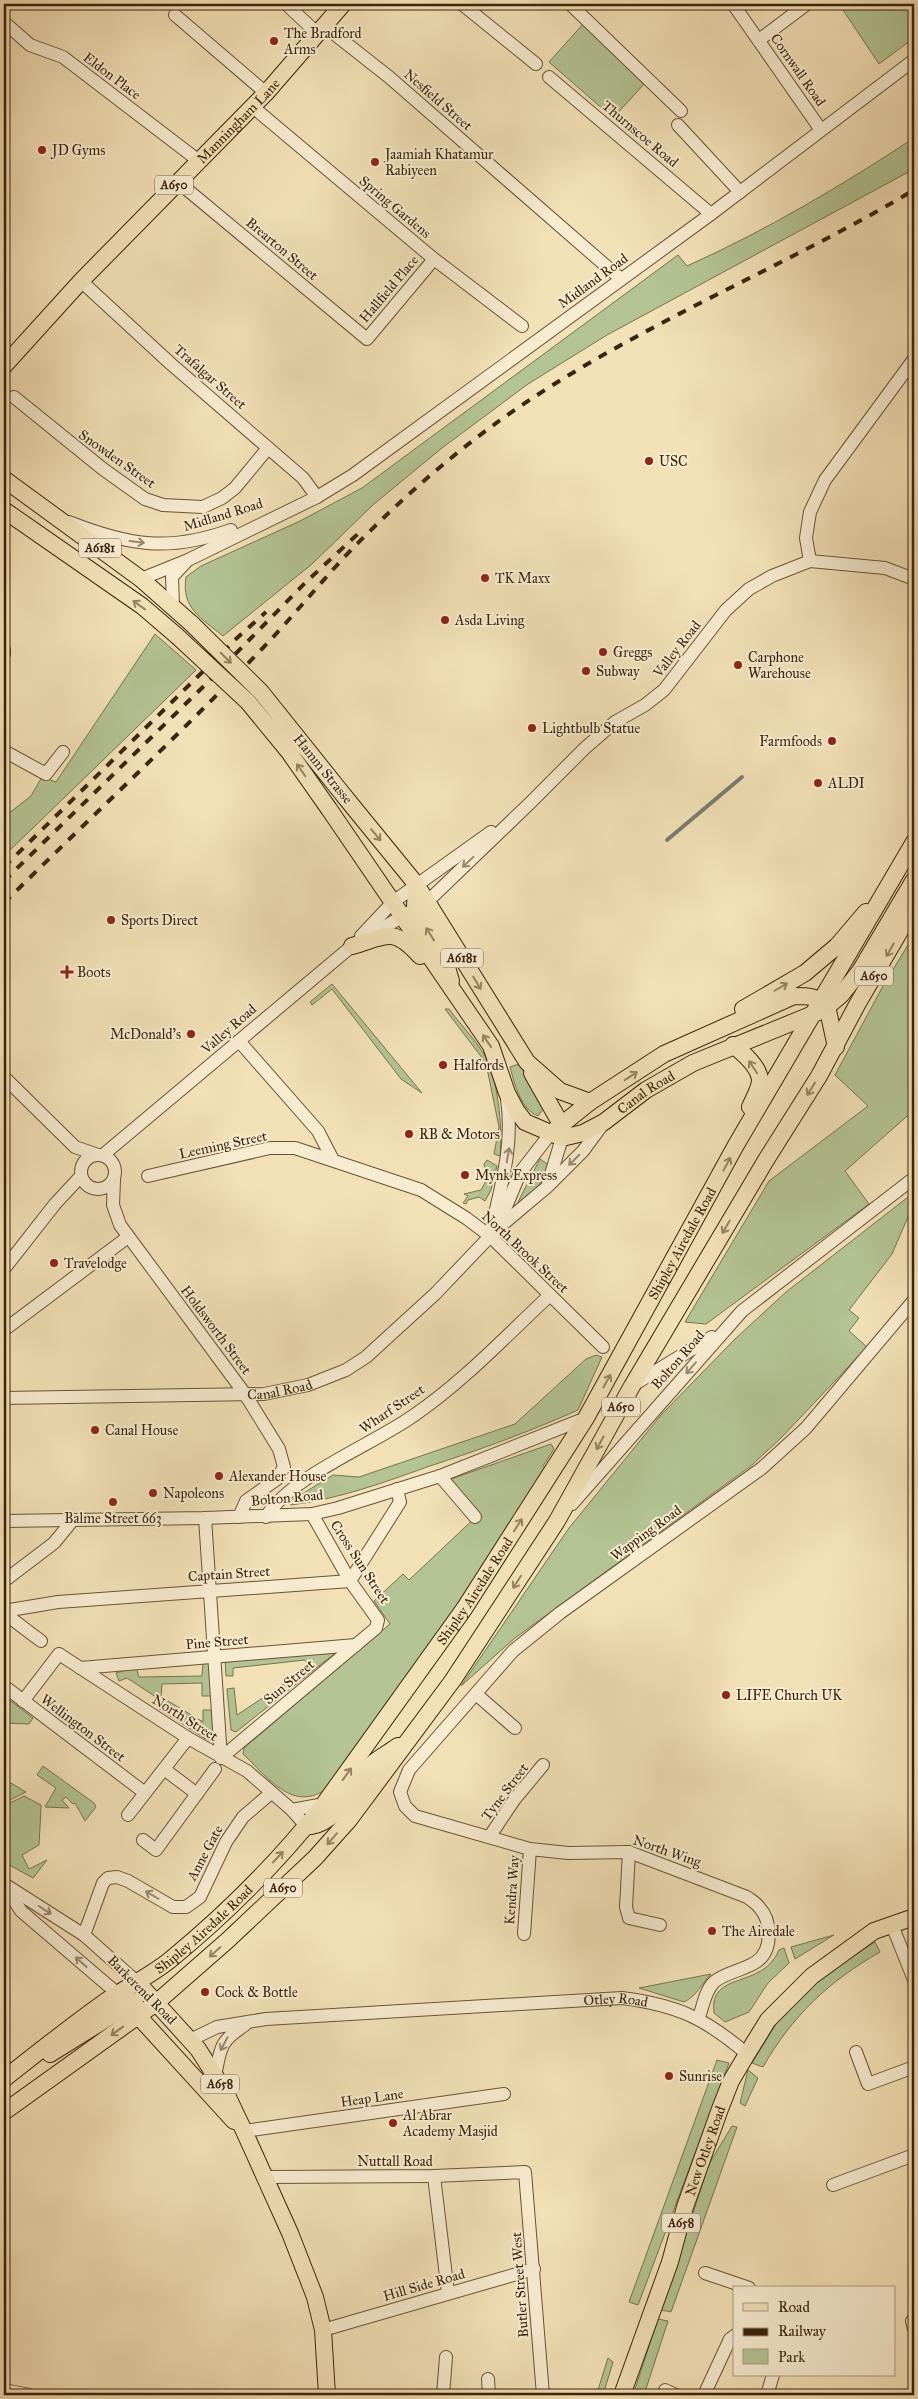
<svg xmlns="http://www.w3.org/2000/svg" width="918" height="2399" viewBox="0 0 918 2399" font-family="'IM FELL Great Primer',serif">
	<rect width="100%" height="100%" fill="#f2e0b6"/>
	<filter id="stains"><feTurbulence type="fractalNoise" baseFrequency=".004" numOctaves="4"/><feColorMatrix values="0 0 0 0 .2 0 0 0 0 .09 0 0 0 0 .02 0 0 0 .5 -.17"/></filter>
	<radialGradient id="worn" r=".72"><stop offset=".6" stop-color="#630" stop-opacity="0"/><stop offset="1" stop-color="#630" stop-opacity=".3"/></radialGradient>
	<!-- green -->
	<path fill="#b3c393" stroke="#777350" d="M839,4H914V38L879,64Z
		M584,23L646,82L613,118L549,62Z
		M914,138V169L607,335L528,384L442,448L374,504L312,564L223,636C201,618 181,608 186,577L201,566L300,521L362,488L678,255L687,266C767,230 841,186 914,138Z
		M155,634L196,670L4,856V817L31,796L42,777L56,782Z
		M914,935V1110L845,1171L869,1204L706,1324L685,1322L769,1181L868,1106L835,1075L883,986Z
		M332,984L422,1093L401,1079L332,989L312,1005L310,1002Z
		M445,1009H449C460,1024 474,1038 484,1054C498,1079 503,1127 500,1156L494,1154L499,1127L488,1073L483,1059Z
		M519,1064L546,1105L538,1116C521,1109 515,1086 510,1067Z
		M540,1159L550,1166L542,1181L523,1206L518,1202Z
		M487,1160L497,1166L491,1190L485,1201L479,1197L468,1200L466,1204L463,1203L468,1196L464,1194L481,1190L487,1179L484,1164Z
		M912,1194L914,1203L892,1254L849,1310L859,1318L849,1331L867,1347L781,1438L752,1465L515,1638L461,1686L569,1528L661,1415L735,1339L786,1292Z
		M596,1355L602,1357L578,1410C529,1432 479,1450 427,1467C383,1483 338,1499 291,1505L289,1502L333,1475L359,1477L515,1424L586,1359Z
		M551,1444L554,1449L543,1466L545,1467L499,1547L325,1790C291,1812 267,1776 243,1754L244,1748L390,1624L374,1601L403,1574L409,1580L479,1514L451,1479Z
		M330,1653L334,1654L236,1732L231,1730L227,1689L234,1688L237,1715L309,1667L305,1660L233,1668V1676H226L225,1660Z
		M210,1662L211,1696H202V1683L162,1684L161,1697L165,1699L162,1701L127,1678L119,1681L116,1673L136,1667L139,1677L202,1676L203,1663Z
		M4,1696L33,1718L29,1724L4,1723Z
		M168,1701L203,1722V1710H212L213,1737L209,1740L204,1738L158,1708Z
		M43,1766L94,1803L96,1807L85,1821L75,1803L73,1804L66,1797L62,1800L69,1808L45,1807L56,1788L37,1775Z
		M4,1779L26,1792L4,1803Z
		M24,1796L41,1805V1808L39,1845L22,1855L29,1869L47,1860L33,1878L4,1862V1806Z
		M834,1935L795,1959L791,1947Z
		M875,1942L880,1952C828,1982 793,2015 763,2067L752,2063L776,2024L819,1978Z
		M784,1948L789,1963L768,1983L749,2012L725,2022L714,2013C708,1970 763,1990 779,1950Z
		M711,1974C701,1984 698,1995 684,2002L639,1988Z
		M717,2060L729,2063L638,2305L629,2302Z
		M748,2070L758,2078L745,2106L740,2103Z
		M732,2126L737,2127L671,2312L661,2310L709,2164Z
		M658,2319L668,2321L644,2395H633Z
		M608,2358L613,2362L603,2395L597,2393Z"/>
	<g fill="none" stroke-linecap="round" stroke-linejoin="round">
		<!-- stream -->
		<path stroke="#767e72" stroke-width="4" d="M667,840L742,777"/>
		<defs>
			<g id="minor">
				<path d="M286,4L317,33"/>
				<path d="M462,4L536,64"/>
				<path d="M570,4L681,111"/>
				<path d="M733,4L821,130"/>
				<path d="M175,15L266,93"/>
				<path d="M4,22L30,45L63,57L199,161"/>
				<path d="M323,25L389,77L621,279"/>
				<path d="M759,40L807,4"/>
				<path d="M549,77L711,214"/>
				<path d="M253,107L434,259L522,326"/>
				<path d="M678,125L740,192"/>
				<path d="M178,182L367,339L434,259"/>
				<path d="M81,281L171,364L303,478L317,497"/>
				<path d="M14,397L103,469L145,499L163,505L203,507L222,498L235,488L268,448"/>
				<path d="M69,522C130,546 169,552 231,530"/>
				<path d="M810,561L806,538L810,512L825,480L914,359"/>
				<path d="M141,579L188,560L317,497L353,475L711,214L914,60"/>
				<path d="M173,606L172,577L186,562"/>
				<path d="M4,649V654"/>
				<path d="M4,751L46,774L63,752"/>
				<path d="M361,936L393,902L491,832"/>
				<path d="M239,1041L318,1131L333,1160"/>
				<path d="M4,1077L75,1147L98,1155"/>
				<circle cx="98" cy="1172" r="17"/>
				<path d="M103,1155L352,946L427,902L529,804L585,748L615,722L645,705L664,690L726,610L749,589L772,576L810,561L885,568L914,579"/>
				<path d="M148,1176L270,1148H295L421,1190L466,1218L490,1236L603,1347"/>
				<path d="M114,1180L113,1205L120,1225L245,1394L279,1449L284,1467L277,1479L246,1501L239,1517"/>
				<path d="M548,1184L562,1138"/>
				<path d="M498,1226L520,1173L550,1134"/>
				<path d="M490,1236C500,1188 514,1149 507,1099"/>
				<path d="M4,1269L55,1204L81,1176"/>
				<path d="M4,1330L128,1237"/>
				<path d="M633,1385L712,1337"/>
				<path id="s1" d="M4,1398L264,1394L308,1385L346,1370L366,1357L435,1294L497,1229L547,1187L583,1151L603,1124"/>
				<path d="M440,1476L475,1517"/>
				<path d="M572,1504L742,1311L914,1178"/>
				<path d="M266,1517C291,1476 372,1445 413,1416C463,1382 506,1336 550,1295"/>
				<path d="M205,1518L221,1758"/>
				<path d="M4,1521L205,1518L312,1514L338,1508L440,1476L586,1418"/>
				<path d="M4,1581L54,1543L72,1521"/>
				<path d="M4,1611L58,1602L350,1581L400,1502L397,1489"/>
				<path d="M4,1613L41,1641"/>
				<path d="M80,1668L356,1645"/>
				<path d="M4,1686L145,1793"/>
				<path d="M476,1694L515,1728"/>
				<path d="M23,1701L59,1654L188,1738L247,1771L292,1810L307,1827"/>
				<path d="M221,1758L376,1628L378,1620L350,1581L312,1514"/>
				<path d="M164,1769L197,1794"/>
				<path d="M292,1810L324,1804"/>
				<path d="M128,1815L188,1738"/>
				<path d="M490,1836L514,1800L543,1765"/>
				<path d="M143,1840L156,1850L215,1769"/>
				<path d="M629,1852L626,1907L629,1918L660,1925"/>
				<path d="M4,1884L84,1935L138,1983"/>
				<path d="M6,1888L21,1911L118,1994"/>
				<path d="M892,1925L914,1980"/>
				<path d="M524,1934L530,1849"/>
				<path d="M84,1935L103,1883L108,1878L117,1877L128,1881L173,1907H186L200,1897L226,1842L243,1817L271,1793"/>
				<path d="M699,2017C703,2006 705,1991 714,1982C724,1973 744,1970 756,1962C773,1951 772,1921 759,1907C756,1903 751,1900 747,1897L629,1852L568,1853L530,1849L415,1816L405,1806L400,1792L409,1770L513,1651L560,1613L762,1468L806,1428L914,1300"/>
				<path id="s2" d="M190,2040L217,2027L266,2019L622,1998C677,2005 705,2018 747,2054"/>
				<path d="M856,2052L868,2084L914,2067"/>
				<path d="M215,2076C221,2047 219,2042 245,2025"/>
				<path d="M244,2131L504,2094"/>
				<path d="M434,2176L448,2293"/>
				<path d="M265,2177L434,2176L525,2172L543,2395"/>
				<path d="M833,2185L914,2155"/>
				<path d="M705,2273L749,2288"/>
				<path d="M912,2321L914,2329"/>
				<path d="M323,2330L534,2269"/>
				<path d="M488,2379L489,2395"/>
				<path d="M4,2390L30,2395"/>
				<path d="M665,2390L676,2395"/>
				<path d="M443,2395L446,2357"/>
				<path d="M704,2395L730,2339L734,2336"/>
				<path d="M767,2395L773,2375"/>
			</g>
			<g id="major">
				<path id="s3" d="M4,366L81,281L266,93L343,4"/>
				<path d="M4,479L141,579L192,624"/>
				<path d="M4,510L142,606L177,636"/>
				<path d="M345,797L416,884L527,1062L560,1091L590,1102"/>
				<path id="s4" d="M329,809L491,1046L507,1093L516,1110L525,1122L562,1138L583,1133L604,1122L646,1090L693,1063L823,1010L841,995L860,971L914,880"/>
				<path d="M416,884L415,908L444,957L451,981"/>
				<path d="M352,946C387,936 393,926 420,956"/>
				<path d="M743,1009L805,973L837,946L866,912"/>
				<path d="M733,1045C743,1053 759,1066 760,1080C760,1088 753,1100 750,1107"/>
				<path d="M532,1073L562,1126V1136"/>
				<path d="M550,1134L590,1102L664,1054L794,996C807,996 818,996 827,1006L836,1047"/>
				<path d="M311,1826C340,1822 353,1783 372,1764C380,1757 390,1752 398,1746"/>
				<path d="M138,1983L198,2049L226,2093L244,2131L290,2233L315,2297L323,2330L327,2395"/>
				<path d="M118,1994L234,2121"/>
				<path d="M50,2054L135,2001"/>
				<path id="s5" d="M4,2079C38,2052 71,2026 106,2001C127,1987 150,1976 170,1960C226,1914 279,1861 324,1804L464,1609L586,1418L736,1145L914,842"/>
				<path d="M4,2112L156,2003L228,1940L315,1858L349,1820L453,1680L557,1521L632,1386L766,1160L819,1076L858,1003L914,907"/>
				<path id="s6" d="M622,2395L670,2262L685,2207L720,2109L731,2081L747,2054L768,2020L812,1976L874,1931L914,1917"/>
			</g>
		</defs>
		<!-- minor casing -->
		<use href="#minor" stroke="#695237" stroke-width="14"/>
		<!-- major casing -->
		<use href="#major" stroke="#3b230d" stroke-width="18"/>
		<!-- minor -->
		<use href="#minor" stroke="#f7ebd0" stroke-width="12"/>
		<!-- major -->
		<use href="#major" stroke="#f2e0b6" stroke-width="16"/>
		<!-- rail -->
		<path stroke="#3b230d" stroke-width="4" stroke-dasharray="9 9" stroke-linecap="butt" d="M4,867L237,638L266,612
			M4,881L206,684L306,582L361,531
			M4,903C89,819 176,738 259,652C296,614 328,572 366,535C407,494 452,455 499,421C629,328 778,271 914,190"/>
		<defs>
			<path id="major-bridge" d="M192,624L261,692L345,797
				M177,636L248,702L289,752L329,809"/>
		</defs>
		<!-- major-bridge casing -->
		<use href="#major-bridge" stroke="#3b230d" stroke-width="18" stroke-linecap="butt"/>
		<!-- major-bridge -->
		<use href="#major-bridge" stroke="#f2e0b6" stroke-width="16"/>
	</g>
	<!-- one-way arrows -->
	<defs><path id="oneway-shaft" d="M-6 0H5M1.5-3L5.5 0L1.5 3" fill="none" stroke-width="1.6" stroke-linecap="round" stroke-linejoin="round" transform="scale(1.25)"/></defs>
	<g stroke="#99876e">
		<use href="#oneway-shaft" transform="translate(137 542) rotate(7)"/>
		<use href="#oneway-shaft" transform="translate(468 862) rotate(137)"/>
		<use href="#oneway-shaft" transform="translate(508 1155) rotate(-80)"/>
		<use href="#oneway-shaft" transform="translate(574 1160) rotate(135)"/>
		<use href="#oneway-shaft" transform="translate(691 1368) rotate(131)"/>
		<use href="#oneway-shaft" transform="translate(152 1895) rotate(-150)"/>
		<use href="#oneway-shaft" transform="translate(45 1910) rotate(32)"/>
		<use href="#oneway-shaft" transform="translate(81 1962) rotate(-139)"/>
		<use href="#oneway-shaft" transform="translate(224 2044) rotate(118)"/>
	</g>
	<g stroke="#968262">
		<use href="#oneway-shaft" transform="translate(139 605) rotate(-144)"/>
		<use href="#oneway-shaft" transform="translate(226 658) rotate(45)"/>
		<use href="#oneway-shaft" transform="translate(301 770) rotate(-125)"/>
		<use href="#oneway-shaft" transform="translate(376 835) rotate(50)"/>
		<use href="#oneway-shaft" transform="translate(430 934) rotate(-122)"/>
		<use href="#oneway-shaft" transform="translate(890 950) rotate(120)"/>
		<use href="#oneway-shaft" transform="translate(477 983) rotate(59)"/>
		<use href="#oneway-shaft" transform="translate(781 987) rotate(-30)"/>
		<use href="#oneway-shaft" transform="translate(487 1041) rotate(-124)"/>
		<use href="#oneway-shaft" transform="translate(753 1067) rotate(-123)"/>
		<use href="#oneway-shaft" transform="translate(631 1076) rotate(-33)"/>
		<use href="#oneway-shaft" transform="translate(811 1089) rotate(122)"/>
		<use href="#oneway-shaft" transform="translate(727 1164) rotate(-62)"/>
		<use href="#oneway-shaft" transform="translate(726 1227) rotate(121)"/>
		<use href="#oneway-shaft" transform="translate(607 1381) rotate(-61)"/>
		<use href="#oneway-shaft" transform="translate(600 1443) rotate(119)"/>
		<use href="#oneway-shaft" transform="translate(518 1525) rotate(-57)"/>
		<use href="#oneway-shaft" transform="translate(517 1582) rotate(123)"/>
		<use href="#oneway-shaft" transform="translate(347 1774) rotate(-54)"/>
		<use href="#oneway-shaft" transform="translate(332 1839) rotate(131)"/>
		<use href="#oneway-shaft" transform="translate(278 1857) rotate(-47)"/>
		<use href="#oneway-shaft" transform="translate(215 1952) rotate(139)"/>
		<use href="#oneway-shaft" transform="translate(117 2031) rotate(144)"/>
	</g>
	<!-- markers -->
	<g fill="#8f2418" stroke="#f7ebd0" stroke-width="2">
		<circle cx="274" cy="41" r="5"/>
		<circle cx="42" cy="150" r="5"/>
		<circle cx="375" cy="162" r="5"/>
		<circle cx="649" cy="461" r="5"/>
		<circle cx="485" cy="578" r="5"/>
		<circle cx="445" cy="620" r="5"/>
		<circle cx="603" cy="652" r="5"/>
		<circle cx="738" cy="665" r="5"/>
		<circle cx="586" cy="671" r="5"/>
		<circle cx="532" cy="728" r="5"/>
		<circle cx="832" cy="741" r="5"/>
		<circle cx="818" cy="783" r="5"/>
		<circle cx="111" cy="920" r="5"/>
		<path d="M64.5 964.5h5v5h5v5h-5v5h-5v-5h-5v-5h5z"/>
		<circle cx="191" cy="1034" r="5"/>
		<circle cx="443" cy="1065" r="5"/>
		<circle cx="409" cy="1134" r="5"/>
		<circle cx="465" cy="1175" r="5"/>
		<circle cx="54" cy="1263" r="5"/>
		<circle cx="95" cy="1430" r="5"/>
		<circle cx="219" cy="1476" r="5"/>
		<circle cx="153" cy="1493" r="5"/>
		<circle cx="113" cy="1502" r="5"/>
		<circle cx="726" cy="1695" r="5"/>
		<circle cx="712" cy="1931" r="5"/>
		<circle cx="205" cy="1992" r="5"/>
		<circle cx="669" cy="2076" r="5"/>
		<circle cx="393" cy="2123" r="5"/>
	</g>
	<g text-anchor="middle" dominant-baseline="central" stroke-width="4" stroke-linejoin="round" paint-order="stroke">
		<!-- shield labels -->
		<g fill="#f7ebd0" stroke="#735f48" stroke-width="1">
			<rect x="155" y="175.5" width="38" height="19" rx="4"/>
			<rect x="79" y="538.5" width="42" height="19" rx="4"/>
			<rect x="441" y="948.5" width="42" height="19" rx="4"/>
			<rect x="855" y="966.5" width="38" height="19" rx="4"/>
			<rect x="602" y="1397.5" width="38" height="19" rx="4"/>
			<rect x="264" y="1878.5" width="38" height="19" rx="4"/>
			<rect x="201" y="2074.5" width="38" height="19" rx="4"/>
			<rect x="662" y="2213.5" width="38" height="19" rx="4"/>
		</g>
		<g font-size="12" font-weight="bold" fill="#3b230d">
			<text x="174" y="185">A650</text>
			<text x="100" y="548">A6181</text>
			<text x="462" y="958">A6181</text>
			<text x="874" y="976">A650</text>
			<text x="621" y="1407">A650</text>
			<text x="283" y="1888">A650</text>
			<text x="220" y="2084">A658</text>
			<text x="681" y="2223">A658</text>
		</g>
		<!-- poi labels -->
		<g font-size="14" fill="#3b230d" stroke="#f7ebd0" text-anchor="start">
			<text x="284" y="33">The Bradford<tspan x="284" dy="16">Arms</tspan></text>
			<text x="52" y="150">JD Gyms</text>
			<text x="385" y="154">Jaamiah Khatamur<tspan x="385" dy="16">Rabiyeen</tspan></text>
			<text x="659" y="461">USC</text>
			<text x="495" y="578">TK Maxx</text>
			<text x="455" y="620">Asda Living</text>
			<text x="613" y="652">Greggs</text>
			<text x="748" y="657">Carphone<tspan x="748" dy="16">Warehouse</tspan></text>
			<text x="596" y="671">Subway</text>
			<text x="542" y="728">Lightbulb Statue</text>
			<text x="822" y="741" text-anchor="end">Farmfoods</text>
			<text x="828" y="783">ALDI</text>
			<text x="121" y="920">Sports Direct</text>
			<text x="77" y="972">Boots</text>
			<text x="181" y="1034" text-anchor="end">McDonald's</text>
			<text x="453" y="1065">Halfords</text>
			<text x="419" y="1134">RB &amp; Motors</text>
			<text x="475" y="1175">Mynk Express</text>
			<text x="64" y="1263">Travelodge</text>
			<text x="105" y="1430">Canal House</text>
			<text x="229" y="1476">Alexander House</text>
			<text x="163" y="1493">Napoleons</text>
			<text x="113" y="1518" text-anchor="middle">Balme Street 663</text>
			<text x="736" y="1695">LIFE Church UK</text>
			<text x="722" y="1931">The Airedale</text>
			<text x="215" y="1992">Cock &amp; Bottle</text>
			<text x="679" y="2076">Sunrise</text>
			<text x="403" y="2115">Al Abrar<tspan x="403" dy="16">Academy Masjid</tspan></text>
		</g>
		<!-- street labels -->
		<g font-size="14" fill="#3b230d" stroke="#f7ebd0">
			<text transform="translate(798 70) rotate(55)">Cornwall Road</text>
			<text transform="translate(112 76) rotate(37)">Eldon Place</text>
			<text transform="translate(438 100) rotate(41)">Nesfield Street</text>
			<text stroke="none"><textPath href="#s3" startOffset="339">Manningham Lane</textPath></text>
			<text transform="translate(640 134) rotate(40)">Thurnscoe Road</text>
			<text transform="translate(395 207) rotate(40)">Spring Gardens</text>
			<text transform="translate(282 249) rotate(40)">Brearton Street</text>
			<text transform="translate(593 281) rotate(-36)">Midland Road</text>
			<text transform="translate(389 289) rotate(-50)">Hallfield Place</text>
			<text transform="translate(210 377) rotate(41)">Trafalgar Street</text>
			<text transform="translate(117 459) rotate(35)">Snowden Street</text>
			<text transform="translate(223 515) rotate(-17)">Midland Road</text>
			<text transform="translate(677 649) rotate(-52)">Valley Road</text>
			<text transform="translate(323 769) rotate(51)">Hamm Strasse</text>
			<text transform="translate(229 1029) rotate(-41)">Valley Road</text>
			<text stroke="none"><textPath href="#s4" startOffset="508">Canal Road</textPath></text>
			<text transform="translate(223 1145) rotate(-12)">Leeming Street</text>
			<text stroke="none"><textPath href="#s5" startOffset="1090">Shipley Airedale Road</textPath></text>
			<text transform="translate(525 1252) rotate(43)">North Brook Street</text>
			<text transform="translate(216 1330) rotate(53)">Holdsworth Street</text>
			<text transform="translate(678 1360) rotate(-49)">Bolton Road</text>
			<text stroke="none"><textPath href="#s1" startOffset="276">Canal Road</textPath></text>
			<text transform="translate(392 1409) rotate(-34)">Wharf Street</text>
			<text transform="translate(287 1498) rotate(-5)">Bolton Road</text>
			<text transform="translate(646 1533) rotate(-36)">Wapping Road</text>
			<text transform="translate(360 1562) rotate(57)">Cross Sun Street</text>
			<text transform="translate(229 1574) rotate(-4)">Captain Street</text>
			<text stroke="none"><textPath href="#s5" startOffset="685">Shipley Airedale Road</textPath></text>
			<text transform="translate(217 1642) rotate(-5)">Pine Street</text>
			<text transform="translate(289 1682) rotate(-40)">Sun Street</text>
			<text transform="translate(185 1718) rotate(32)">North Street</text>
			<text transform="translate(83 1728) rotate(37)">Wellington Street</text>
			<text transform="translate(505 1792) rotate(-53)">Tyne Street</text>
			<text transform="translate(667 1851) rotate(19)">North Wing</text>
			<text transform="translate(205 1853) rotate(-62)">Anne Gate</text>
			<text transform="translate(512 1890) rotate(-86)">Kendra Way</text>
			<text stroke="none"><textPath href="#s5" startOffset="250">Shipley Airedale Road</textPath></text>
			<text transform="translate(142 1990) rotate(45)">Barkerend Road</text>
			<text stroke="none"><textPath href="#s2" startOffset="430">Otley Road</textPath></text>
			<text transform="translate(372 2098) rotate(-8)">Heap Lane</text>
			<text stroke="none"><textPath href="#s6" startOffset="258">New Otley Road</textPath></text>
			<text x="395" y="2161">Nuttall Road</text>
			<text transform="translate(424 2285) rotate(-16)">Hill Side Road</text>
			<text transform="translate(520 2285) rotate(-94)">Butler Street West</text>
		</g>
	</g>
	<!-- margin -->
	<rect width="918" height="2399" fill="none" stroke="#f2e0b6" stroke-width="20"/>
	<rect x="5" y="5" width="908" height="2389" fill="none" stroke="#3b230d" stroke-width="2.5"/>
	<rect x="10" y="10" width="898" height="2379" fill="none" stroke="#3b230d"/>
	<!-- legend -->
	<rect x="733" y="2286" width="162" height="90" fill="#f7ebd0" stroke="#ac9b82"/>
	<rect x="743" y="2303" width="25" height="8" fill="#f2e0b6" stroke="#ac9b82"/>
	<text x="778" y="2312" font-size="15" fill="#3b230d">Road</text>
	<rect x="743" y="2328" width="25" height="8" fill="#3b230d" stroke="#ac9b82"/>
	<text x="778" y="2336" font-size="15" fill="#3b230d">Railway</text>
	<rect x="743" y="2349" width="25" height="15" fill="#b3c393" stroke="#ac9b82"/>
	<text x="778" y="2362" font-size="15" fill="#3b230d">Park</text>
	<rect width="100%" height="100%" filter="url(#stains)"/>
	<rect width="100%" height="100%" fill="url(#worn)"/>
</svg>
